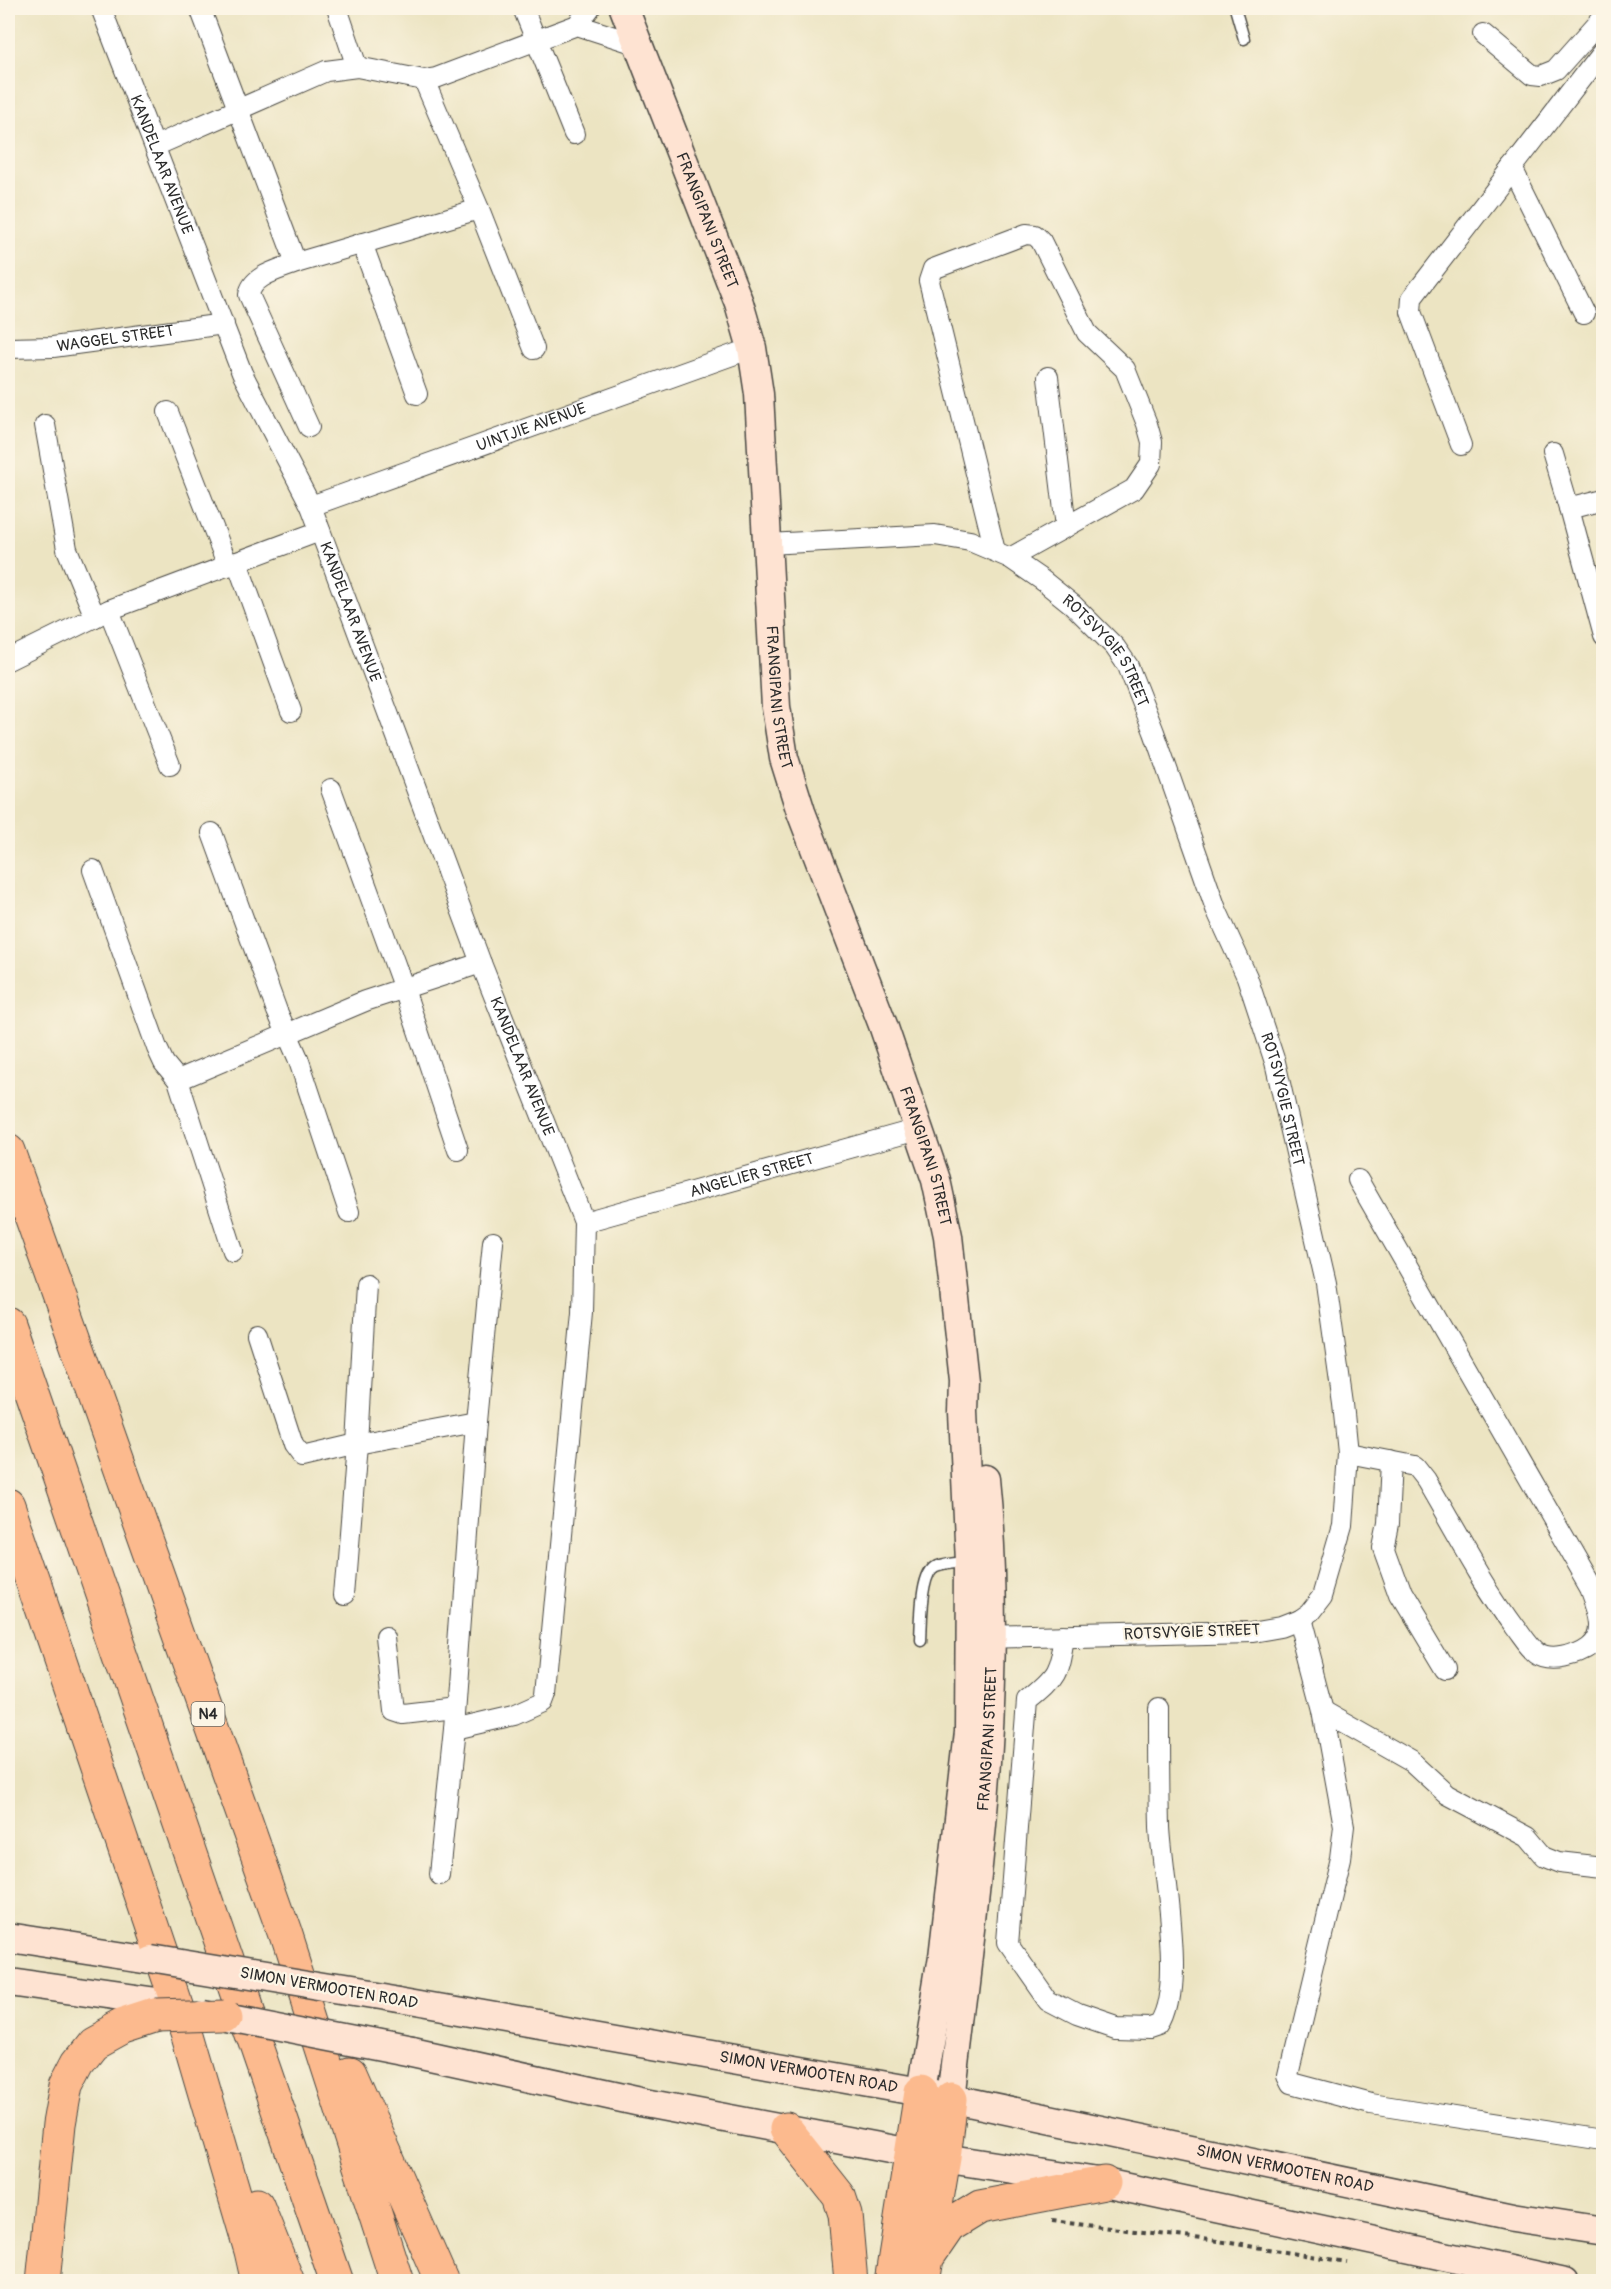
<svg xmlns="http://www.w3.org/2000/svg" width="1611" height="2289" viewBox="0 0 1611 2289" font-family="Pangolin,sans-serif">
	<rect width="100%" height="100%" fill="#fcf5e5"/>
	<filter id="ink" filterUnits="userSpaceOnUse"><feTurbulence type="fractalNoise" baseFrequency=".0167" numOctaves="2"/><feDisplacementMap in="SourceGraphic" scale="12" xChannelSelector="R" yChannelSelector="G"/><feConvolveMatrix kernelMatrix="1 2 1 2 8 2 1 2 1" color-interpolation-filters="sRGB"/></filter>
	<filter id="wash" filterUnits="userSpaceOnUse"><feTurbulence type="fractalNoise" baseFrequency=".008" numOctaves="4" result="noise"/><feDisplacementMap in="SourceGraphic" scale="24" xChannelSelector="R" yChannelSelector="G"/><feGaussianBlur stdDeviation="1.35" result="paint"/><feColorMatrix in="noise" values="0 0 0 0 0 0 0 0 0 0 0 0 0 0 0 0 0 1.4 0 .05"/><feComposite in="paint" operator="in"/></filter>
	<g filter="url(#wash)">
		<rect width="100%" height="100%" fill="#ece4c2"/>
	</g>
	<g filter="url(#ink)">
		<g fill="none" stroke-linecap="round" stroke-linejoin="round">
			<defs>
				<path id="lane" d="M1235,8L1244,39
					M920,1640C921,1624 920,1574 936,1567C946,1563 959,1563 970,1562"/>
				<g id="street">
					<path id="s1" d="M101,8L242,373L311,506L481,963L584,1222L582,1312L546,1694L543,1702L514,1715L454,1729L439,1874"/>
					<path d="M200,8L296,263C279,270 252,275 249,295L309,427"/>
					<path d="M337,8L357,67"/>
					<path d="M523,8L574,134"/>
					<path d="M577,25L639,45"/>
					<path d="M1483,34L1532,75L1541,76L1556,70L1604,16"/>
					<path d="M424,80L479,209"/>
					<path d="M155,146L326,71L357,67L424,80L436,78L577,25L590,8"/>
					<path d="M1512,168L1584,313"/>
					<path d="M362,243L417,394"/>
					<path d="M296,263L479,209L534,349"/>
					<path id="s2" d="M8,348L53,347L224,324"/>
					<path d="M1048,377L1066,527"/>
					<path d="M168,412L228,566"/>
					<path d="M45,425L67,549L95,617"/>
					<path d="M1461,445L1411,312L1412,298L1604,49"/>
					<path d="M1553,454L1569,508"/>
					<path d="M1604,499L1569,508L1604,637"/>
					<path id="s3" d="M311,506L752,348"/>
					<path id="s4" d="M768,544L935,535L970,541L1010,558L1042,580L1073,605L1115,647L1128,666L1154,732L1216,909L1247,977L1275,1062L1326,1283L1343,1404L1348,1453L1343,1526L1323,1595L1309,1613L1299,1620L1281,1627L1252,1632L981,1638"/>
					<path d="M995,551L929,281L933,269L1026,234L1035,235L1041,241L1087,333L1125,369L1147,424L1152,442L1151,464L1134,489L1010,558"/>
					<path d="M237,562L291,711"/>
					<path d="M109,610L170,765"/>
					<path d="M8,660L109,610L320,531"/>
					<path d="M331,789L404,989L458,1150"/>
					<path d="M212,833L277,1011L298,1058L349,1212"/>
					<path d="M93,870L157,1048L164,1063L178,1080"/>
					<path id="s5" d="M584,1222L918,1129"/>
					<path d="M233,1251L178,1080L365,1001L481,963"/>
					<path d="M257,1334L293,1445L302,1457L357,1444L476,1422"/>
					<path d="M1348,1453L1415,1466L1426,1480C1455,1529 1481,1580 1515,1626C1522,1635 1529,1647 1538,1654C1551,1664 1579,1656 1591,1647C1611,1632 1599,1607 1592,1588L1358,1180"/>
					<path d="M1391,1461L1388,1524L1383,1548L1400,1595L1445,1670"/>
					<path d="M345,1596L357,1444L366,1284"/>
					<path d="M1299,1620L1323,1711L1344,1826L1340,1858L1288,2075L1292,2083L1371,2104L1604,2140"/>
					<path d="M386,1636L394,1711L403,1714L455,1708"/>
					<path d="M1063,1636C1057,1674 1057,1677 1027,1701L1008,1943L1048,2000L1077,2015L1115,2028L1151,2029L1160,2026C1186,1989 1162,1873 1160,1827C1159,1787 1159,1747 1159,1708"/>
					<path d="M1323,1711L1411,1761L1447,1794L1528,1837L1544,1856L1559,1862L1604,1867"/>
					<path d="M454,1729L476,1422L493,1242"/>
				</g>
				<g id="secondary">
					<path id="s6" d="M624,8L739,303L752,348L759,394L776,707L784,758L801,812L883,1025L936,1180L948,1236L964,1381L963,1412L970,1562L969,1732L943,1957L921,2092"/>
					<path d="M8,1937L150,1959"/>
					<path d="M8,1982L164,2004"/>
					<path id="s7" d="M399,2000L921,2092L1513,2217L1604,2231"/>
					<path d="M412,2052L645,2103L911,2153L1104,2183L1565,2282"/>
					<path id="s8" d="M951,2099C975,1894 1006,1686 985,1479"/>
				</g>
				<path id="highway" d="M8,1151L285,1933L397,2282
					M8,1324L337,2282
					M8,1505L188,2036L251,2251L258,2282
					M350,2073L442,2282
					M786,2129L839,2196L845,2214L851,2282
					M257,2205L288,2282
					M927,2258L949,2226L980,2207L1104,2183
					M43,2282L59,2124L66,2085L78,2062L93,2043L122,2027L156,2016
					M891,2282L921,2092
					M923,2282L944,2158L951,2099"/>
			</defs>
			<!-- lane casing -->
			<use href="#lane" stroke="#484742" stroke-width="13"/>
			<!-- street casing -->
			<use href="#street" stroke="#484742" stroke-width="22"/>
			<!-- secondary casing -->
			<use href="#secondary" stroke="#484742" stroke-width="31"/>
			<!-- highway casing -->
			<use href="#highway" stroke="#484742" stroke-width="35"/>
			<!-- path -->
			<path stroke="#484742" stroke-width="4" stroke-dasharray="4.5 4.5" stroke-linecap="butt" d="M1052,2221L1218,2241L1347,2262"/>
			<!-- lane -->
			<use href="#lane" stroke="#fff" stroke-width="10"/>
			<!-- street -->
			<use href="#street" stroke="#fff" stroke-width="20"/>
			<!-- secondary -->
			<use href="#secondary" stroke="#fee3d2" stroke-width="28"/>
			<!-- highway -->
			<use href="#highway" stroke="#fcba8e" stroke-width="33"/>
			<defs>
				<path id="secondary-bridge" d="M150,1959L399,2000
					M202,2011L412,2052"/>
				<path id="highway-bridge" d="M156,2016L223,2014"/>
			</defs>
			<!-- secondary-bridge casing -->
			<use href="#secondary-bridge" stroke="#484742" stroke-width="31" stroke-linecap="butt"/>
			<!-- highway-bridge casing -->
			<use href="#highway-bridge" stroke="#484742" stroke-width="35" stroke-linecap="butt"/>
			<!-- secondary-bridge -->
			<use href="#secondary-bridge" stroke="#fee3d2" stroke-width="28"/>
			<!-- highway-bridge -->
			<use href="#highway-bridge" stroke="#fcba8e" stroke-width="33"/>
		</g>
	</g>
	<g text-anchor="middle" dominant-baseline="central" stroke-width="4.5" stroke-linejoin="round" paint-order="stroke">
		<!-- shield labels -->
		<rect fill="#fcf5e5" stroke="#6a6863" stroke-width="1.5" x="191.5" y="1702" width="33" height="24" rx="4.5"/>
		<g font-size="15" font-weight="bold" fill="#2b2b2b">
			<text x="208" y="1714">N4</text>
		</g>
		<!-- street labels -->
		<g font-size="16" fill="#2b2b2b" stroke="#fcf5e5">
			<text stroke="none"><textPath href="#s1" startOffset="168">KANDELAAR AVENUE</textPath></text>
			<text stroke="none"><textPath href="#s6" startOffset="228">FRANGIPANI STREET</textPath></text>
			<text stroke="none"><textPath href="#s2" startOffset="108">WAGGEL STREET</textPath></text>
			<text stroke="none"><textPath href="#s3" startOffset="234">UINTJIE AVENUE</textPath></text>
			<text stroke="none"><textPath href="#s1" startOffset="654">KANDELAAR AVENUE</textPath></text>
			<text stroke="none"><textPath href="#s4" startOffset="382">ROTSVYGIE STREET</textPath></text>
			<text stroke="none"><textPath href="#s6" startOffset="714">FRANGIPANI STREET</textPath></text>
			<text stroke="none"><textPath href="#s1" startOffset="1140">KANDELAAR AVENUE</textPath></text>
			<text stroke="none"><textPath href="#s4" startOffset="868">ROTSVYGIE STREET</textPath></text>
			<text stroke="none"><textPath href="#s6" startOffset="1198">FRANGIPANI STREET</textPath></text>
			<text stroke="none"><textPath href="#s5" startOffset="174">ANGELIER STREET</textPath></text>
			<text transform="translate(1192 1632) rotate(-2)">ROTSVYGIE STREET</text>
			<text stroke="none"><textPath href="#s8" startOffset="362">FRANGIPANI STREET</textPath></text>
			<text transform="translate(329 1988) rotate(10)">SIMON VERMOOTEN ROAD</text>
			<text stroke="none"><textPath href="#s7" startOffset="416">SIMON VERMOOTEN ROAD</textPath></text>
			<text stroke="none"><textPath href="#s7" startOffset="902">SIMON VERMOOTEN ROAD</textPath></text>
		</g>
	</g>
	<!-- margin -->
	<rect width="1611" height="2289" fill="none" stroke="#fcf5e5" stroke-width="30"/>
</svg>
